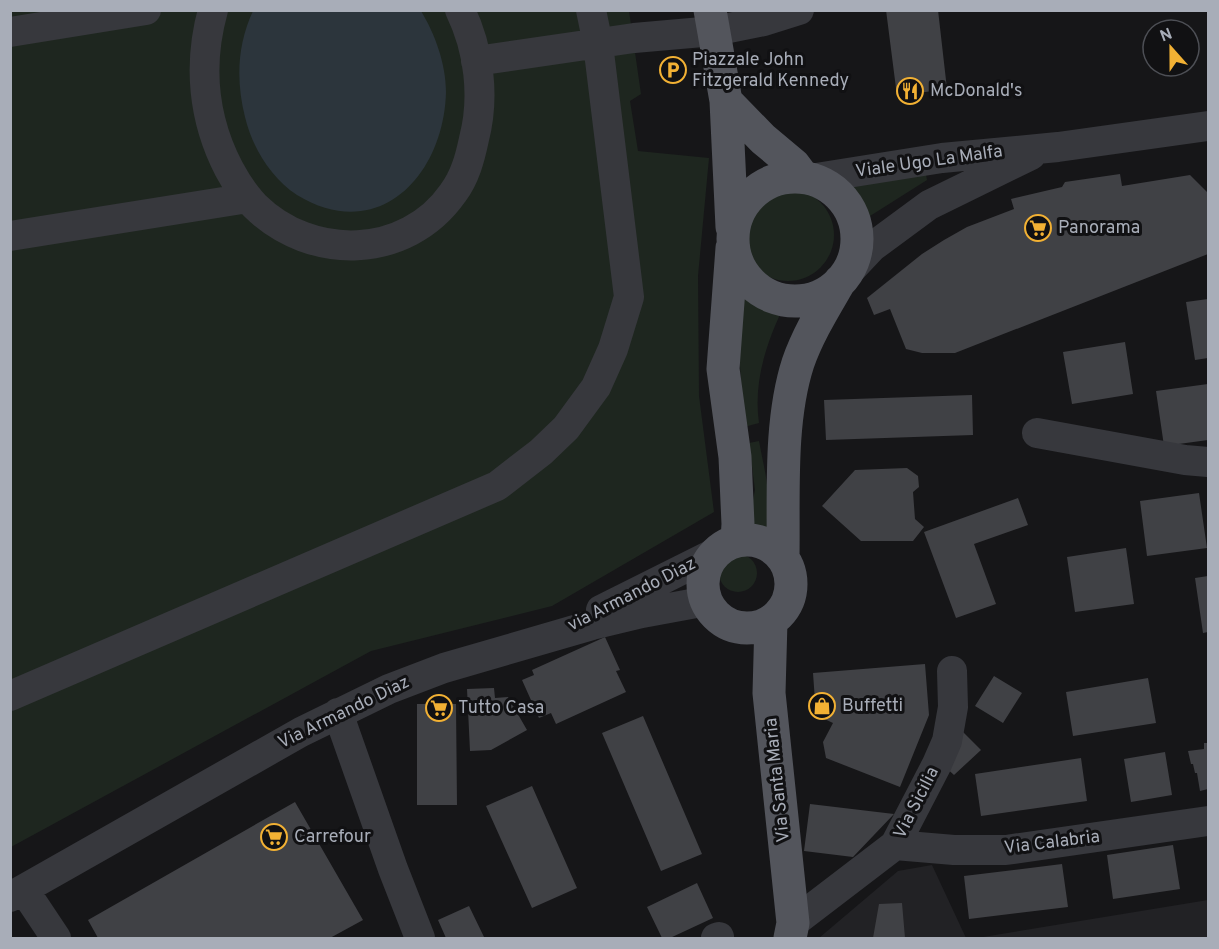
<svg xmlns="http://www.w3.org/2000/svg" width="1219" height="949" viewBox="0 0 1219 949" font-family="Overpass,sans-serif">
	<rect width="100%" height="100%" fill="#161618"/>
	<!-- built -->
	<path fill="#222225" d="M932,865L966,938H819L898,871Z
		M1208,900V938H977Z"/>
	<!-- green -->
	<path fill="#1e261f" d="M11,11H629L641,94L630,101L638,151L709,158L698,276L699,396L714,512L552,606L371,651L11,847Z
		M925,170L927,180L859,223L848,196L837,183Z
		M742 235a46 46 0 1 1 92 0a46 46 0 1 1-92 0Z
		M741,285L763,297L785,304C767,341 753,381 759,423L744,427L739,351Z
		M759,441C765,474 775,506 764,539L746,534L755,490L749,443Z
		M719 573a19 19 0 1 1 38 0a19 19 0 1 1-38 0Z"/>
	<!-- water -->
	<path fill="#2c353c" d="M253,11H421C435,34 446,64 446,92C444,175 379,245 297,195C271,178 252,147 245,117C236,81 237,45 253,11Z"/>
	<!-- building -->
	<path fill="#404145" d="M886,10H938L947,89L897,96Z
		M1120,174L1122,186L1190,175L1208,193V254L955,353H922L906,349L890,309L874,315L867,298L922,254L944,240L967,227L1014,209L1011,199L1062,187L1065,182Z
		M1208,299V358L1195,360L1186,302Z
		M1125,342L1133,394L1072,404L1063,352Z
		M1208,384V440L1164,446L1156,391Z
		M972,395L973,435L826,440L824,400Z
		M907,468L918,476L919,487L913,492L915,519L924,527L913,541H861L822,506L855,470Z
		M1199,493L1207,548L1147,556L1140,501Z
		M1018,498L1028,525L974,544L996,604L956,618L924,532Z
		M1126,548L1134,604L1075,612L1067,557Z
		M1208,576V632L1203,633L1195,578Z
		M605,637L620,670L616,671L626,692L556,724L551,713L539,718L522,680L534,675L532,670Z
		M925,664L929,715L900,787L826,758L823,742L833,723L816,715L813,673Z
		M994,676L1022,693L1003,723L975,706Z
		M1148,678L1156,723L1073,736L1066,692Z
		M494,688L495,698L508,697L527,730L491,750L470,751L467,689Z
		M417,704H456L457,805H417Z
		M643,716L702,854L661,871L602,733Z
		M960,729L981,750L954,775L942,764Z
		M1204,743H1208V789L1200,791L1197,773H1195L1193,764H1191L1188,751L1204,749Z
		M1165,752L1172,795L1131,802L1124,759Z
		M1081,758L1087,801L981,816L975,774Z
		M532,786L577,888L532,908L486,806Z
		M295,802L363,920L330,938H98L88,920Z
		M810,804L894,814L853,857L804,851Z
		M1173,845L1180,889L1113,899L1107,855Z
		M1062,864L1068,907L969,919L964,876Z
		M697,883L713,918L670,938H662L647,907Z
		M902,903L905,938H873L879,904Z
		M469,906L484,937L446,938L438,920Z"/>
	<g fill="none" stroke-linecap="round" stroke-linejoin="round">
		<!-- minor -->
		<path stroke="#37383d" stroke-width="30" d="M213,10C198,64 203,119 229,169C236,182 244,195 255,206C311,261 406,260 453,193C465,177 470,158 474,139C485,97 479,49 460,10
			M10,32L146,10
			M476,61L634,38L714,31L764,21L799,10
			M810,179L942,158L1058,147L1208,126
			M10,236L248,198
			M840,281L872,247L929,205L1031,155
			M1037,433L1185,460L1208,462
			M601,610L717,552
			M10,696L497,486L541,452L566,428L596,387L613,349L629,297L598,44L591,10
			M338,713L393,869L420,938
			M895,845L954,850H1006L1208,821
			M24,890L56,938
			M10,897L301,732L389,689L444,668L592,625L642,613L707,601
			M793,923L895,845L937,764L947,741L953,707L952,671
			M716,938L719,937"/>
		<!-- major -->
		<path stroke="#53555c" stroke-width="33" d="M710,10L726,101L732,227
			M726,101L763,139L794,165L803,177
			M733 239a62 62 0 1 1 124 0a62 62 0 1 1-124 0Z
			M732,248L723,369L735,457L738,524L737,540
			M703 584a44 44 0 1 1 88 0a44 44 0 1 1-88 0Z
			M783,558C784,495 779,422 798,363C808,334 825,307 840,281
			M771,621L769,693L793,923L790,938"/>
	</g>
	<!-- icons -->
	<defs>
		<symbol id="parking-ring" viewBox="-11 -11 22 22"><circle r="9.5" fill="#111113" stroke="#f2b134" stroke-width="1.5"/><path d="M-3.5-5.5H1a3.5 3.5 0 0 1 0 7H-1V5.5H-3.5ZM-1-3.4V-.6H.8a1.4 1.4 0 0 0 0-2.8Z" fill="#f2b134"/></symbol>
		<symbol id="restaurant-ring" viewBox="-11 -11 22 22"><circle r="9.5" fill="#111113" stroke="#f2b134" stroke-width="1.5"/><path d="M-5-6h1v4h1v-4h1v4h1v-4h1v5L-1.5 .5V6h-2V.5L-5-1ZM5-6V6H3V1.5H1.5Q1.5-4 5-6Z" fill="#f2b134"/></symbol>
		<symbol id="supermarket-ring" viewBox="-11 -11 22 22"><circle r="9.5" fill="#111113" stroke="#f2b134" stroke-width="1.5"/><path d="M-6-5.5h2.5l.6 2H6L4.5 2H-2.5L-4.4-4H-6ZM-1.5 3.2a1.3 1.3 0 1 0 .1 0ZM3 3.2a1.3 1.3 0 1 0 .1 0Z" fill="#f2b134"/></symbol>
		<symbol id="shop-ring" viewBox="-11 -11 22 22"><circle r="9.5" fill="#111113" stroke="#f2b134" stroke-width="1.5"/><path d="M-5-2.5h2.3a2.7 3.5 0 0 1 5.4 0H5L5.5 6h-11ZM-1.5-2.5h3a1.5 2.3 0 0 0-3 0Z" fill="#f2b134"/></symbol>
	</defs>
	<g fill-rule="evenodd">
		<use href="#parking-ring" x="658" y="55" width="30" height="30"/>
		<use href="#restaurant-ring" x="895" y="76" width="30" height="30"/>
		<use href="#supermarket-ring" x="1023" y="213" width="30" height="30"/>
		<use href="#shop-ring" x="807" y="691" width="30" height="30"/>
		<use href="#supermarket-ring" x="424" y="693" width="30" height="30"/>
		<use href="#supermarket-ring" x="259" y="822" width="30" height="30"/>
	</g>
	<g text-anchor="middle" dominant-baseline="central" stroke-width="6" stroke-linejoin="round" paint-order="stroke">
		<!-- poi labels -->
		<g font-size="18" fill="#a8adb8" stroke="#111113" text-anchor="start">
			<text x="692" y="60">Piazzale John<tspan x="692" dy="21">Fitzgerald Kennedy</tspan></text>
			<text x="930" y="91">McDonald's</text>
			<text x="1058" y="228">Panorama</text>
			<text x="842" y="706">Buffetti</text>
			<text x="458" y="708">Tutto Casa</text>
			<text x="294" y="837">Carrefour</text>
		</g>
		<!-- street labels -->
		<g font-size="18" fill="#a8adb8" stroke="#111113">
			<text transform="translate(929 162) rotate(-8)">Viale Ugo La Malfa</text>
			<text transform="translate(632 595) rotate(-27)">via Armando Diaz</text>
			<text transform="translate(344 713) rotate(-26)">Via Armando Diaz</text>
			<text transform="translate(778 780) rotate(-96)">Via Santa Maria</text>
			<text transform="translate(917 803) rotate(-63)">Via Sicilia</text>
			<text transform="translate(1052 843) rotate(-7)">Via Calabria</text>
		</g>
	</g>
	<!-- border -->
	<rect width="1219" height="949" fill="none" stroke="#a8adb8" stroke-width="24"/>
	<!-- north arrow -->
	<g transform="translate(1171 48) rotate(339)"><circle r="28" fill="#111113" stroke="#4d4f55" stroke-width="1.5"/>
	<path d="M0-4.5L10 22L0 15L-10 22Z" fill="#f2b134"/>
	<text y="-9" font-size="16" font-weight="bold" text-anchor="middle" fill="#a8adb8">N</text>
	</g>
</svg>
